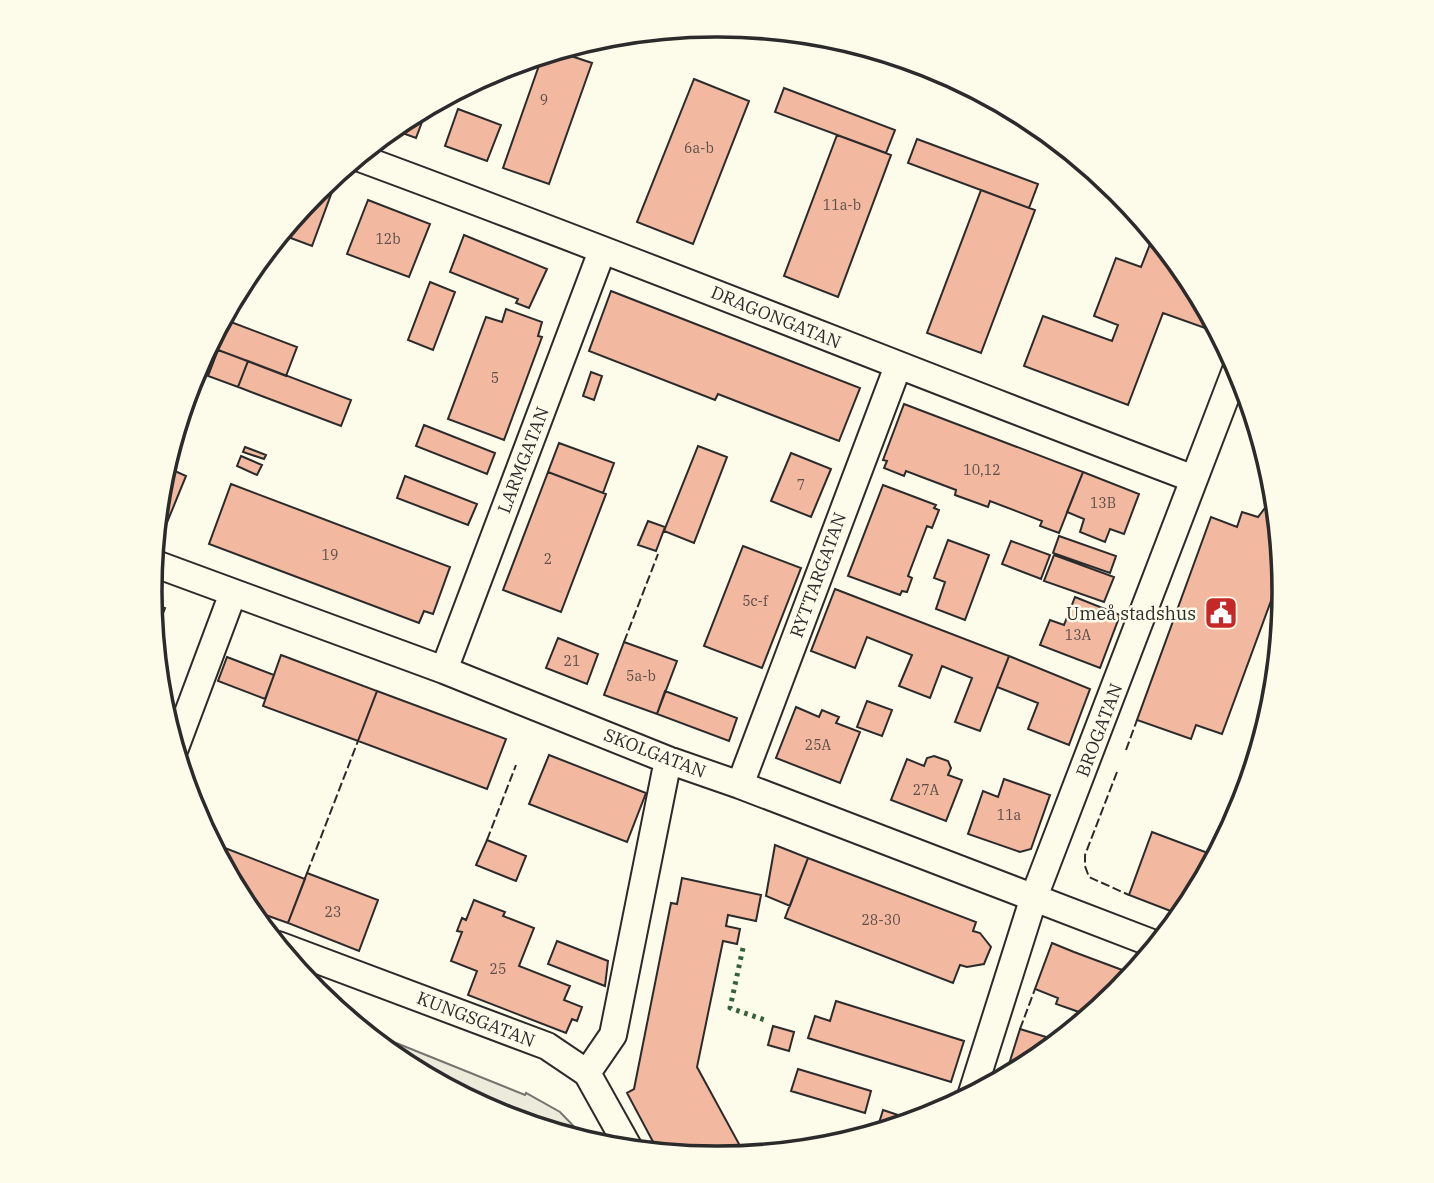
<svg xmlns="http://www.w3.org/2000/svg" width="1434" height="1183" viewBox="0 0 1434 1183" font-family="'IBM Plex Serif',serif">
	<rect width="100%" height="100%" fill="#fdfbea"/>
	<!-- green -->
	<path fill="#ecebdb" stroke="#74746e" stroke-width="2" d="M359,1028L525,1095L526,1093L560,1112L590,1143L500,1115L402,1063Z"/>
	<!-- building -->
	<path fill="#f2b8a0" stroke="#2b2b2b" stroke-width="2" d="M556,51L592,63L549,184L503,168L543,54Z
		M694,79L749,101L693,244L637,222Z
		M784,88L895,130L886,153L775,112Z
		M428,106L416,138L391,129L402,120Z
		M458,109L501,125L487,161L445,146Z
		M837,135L891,155L838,297L784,276Z
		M917,139L1038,184L1029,208L908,163Z
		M322,185L333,189L312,246L280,234Z
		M981,190L1035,210L981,353L927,333Z
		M368,200L430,224L409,277L347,254Z
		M1154,234L1189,277L1219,333L1163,313L1128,405L1024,366L1043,316L1112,341L1118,325L1094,316L1116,258L1141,267Z
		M464,235L547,269L529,308L516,303L518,299L450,272Z
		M430,282L455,292L433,350L408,340Z
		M611,291L860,388L839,441L718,394L715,400L589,351Z
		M506,309L542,322L538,336L542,337L504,440L448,419L486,317L502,322Z
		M223,319L297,347L286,376L208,346Z
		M218,350L248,361L238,387L208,376Z
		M248,361L351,400L341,426L238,387Z
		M591,372L602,376L594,400L583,396Z
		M904,404L1083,472L1059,533L1040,526L1042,521L990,501L988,507L955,495L956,490L906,471L904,476L884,468L887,461L883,460Z
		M424,425L495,453L487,474L416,446Z
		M559,443L614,463L603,493L548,472Z
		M698,446L727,457L694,543L664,531Z
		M245,447L266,455L264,459L243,452Z
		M791,453L831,469L811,517L771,501Z
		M241,456L262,465L257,475L237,466Z
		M168,459L166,467L186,476L166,525L157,521L161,480Z
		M548,472L606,494L561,612L503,590Z
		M1083,472L1139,494L1124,534L1110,529L1105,542L1080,532L1084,519L1067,512Z
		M405,476L477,504L468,525L397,498Z
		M231,484L450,567L433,614L424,611L419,623L209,544Z
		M883,485L936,505L934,508L939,510L932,528L927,526L908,576L912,578L907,592L902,591L900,595L848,576Z
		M1275,495L1277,522L1275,524L1277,525L1282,571L1222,734L1196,725L1191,739L1137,720L1211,517L1237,527L1242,512L1258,517Z
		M648,521L665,527L656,551L638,545Z
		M1059,536L1116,556L1110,573L1053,553Z
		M948,540L989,555L965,620L936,609L945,582L934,578Z
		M1011,541L1050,555L1041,579L1002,564Z
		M743,546L801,568L762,668L704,646Z
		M1054,555L1114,577L1104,602L1044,581Z
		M835,589L1009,656L980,731L955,722L972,678L942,666L930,698L899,686L912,655L867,637L855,668L811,651Z
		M1075,597L1120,615L1100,668L1040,645L1050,620L1064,625Z
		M151,603L165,608L154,636Z
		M558,638L598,654L587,684L546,668Z
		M624,642L677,661L657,714L604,695Z
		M281,655L377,691L358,741L263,706Z
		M1009,656L1090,689L1069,745L1028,729L1038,703L997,687Z
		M227,657L274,675L265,699L218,681Z
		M377,691L506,739L487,789L358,741Z
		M665,691L737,718L729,741L657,714Z
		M867,701L892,710L882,736L857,727Z
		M796,707L819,717L822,710L839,717L836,723L860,732L840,783L776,758Z
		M549,755L646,793L627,842L529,804Z
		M934,756L948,761L951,768L948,775L962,780L946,821L891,800L907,759L924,766L927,758Z
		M1004,779L1050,795L1031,849L1020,852L968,834L983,791L998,797Z
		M1152,832L1208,853L1186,909L1181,915L1129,895Z
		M487,840L526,856L516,881L476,865Z
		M212,843L305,879L288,923L246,908Z
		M775,845L808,858L790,906L766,896Z
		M808,858L976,922L973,931L980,933L991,947L984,964L967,967L960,965L953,983L785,918Z
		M307,873L378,900L359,951L288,923Z
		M682,878L761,895L756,921L728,915L726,926L740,929L737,944L723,941L697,1067L739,1144L734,1157L717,1158L659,1153L627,1093L634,1089L671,903L677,904Z
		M474,900L505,912L503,916L534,928L519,966L570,986L564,1000L582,1007L577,1021L572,1019L566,1033L468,995L477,971L451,961L462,932L457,931L462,918L466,920Z
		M557,941L608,961L605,986L548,964Z
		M1052,943L1074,952L1133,974L1118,993L1083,1021L1077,1019L1079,1012L1056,1004L1058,998L1035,989Z
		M836,1001L964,1041L951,1082L808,1038L815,1016L830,1021Z
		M773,1026L794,1032L789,1051L768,1045Z
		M1020,1029L1059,1041L1032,1063L1005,1077Z
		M798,1069L871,1091L865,1113L791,1091Z
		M883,1110L916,1121L876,1133Z"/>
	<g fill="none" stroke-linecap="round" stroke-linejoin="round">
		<defs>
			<path id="minor" d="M357,157C637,260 914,373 1194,479
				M153,563L444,670L668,760L740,785L1157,945
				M444,670L602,251
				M175,748L233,593
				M740,785L898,366
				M278,945L547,1046L587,1073L630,1150
				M587,1073L613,1035L668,760
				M971,1096L1034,897L1237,367"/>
		</defs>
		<!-- minor casing -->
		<use href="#minor" stroke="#2b2b2b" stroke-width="30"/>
		<!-- minor -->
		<use href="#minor" stroke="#fdfbea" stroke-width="26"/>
		<!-- hedge -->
		<path stroke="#34623c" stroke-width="5" stroke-dasharray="3.5 5" stroke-linecap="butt" d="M743,948L730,1008L768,1021"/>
		<!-- fence -->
		<path stroke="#2b2b2b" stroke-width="2" stroke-dasharray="9 3.5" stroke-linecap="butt" d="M624,642L658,554
			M1126,750L1137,720
			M1117,772L1085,855V866L1089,877L1129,895
			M487,840L516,765
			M307,873L358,741
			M1020,1029L1035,989"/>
	</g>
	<!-- icons -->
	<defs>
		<symbol id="civic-square" viewBox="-11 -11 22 22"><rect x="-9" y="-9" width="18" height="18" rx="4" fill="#c62828" stroke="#fdfbea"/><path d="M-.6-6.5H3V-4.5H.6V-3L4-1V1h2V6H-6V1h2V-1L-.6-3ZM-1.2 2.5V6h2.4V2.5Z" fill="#fff"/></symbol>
	</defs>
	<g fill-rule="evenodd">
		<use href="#civic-square" x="1202" y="594" width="38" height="38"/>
	</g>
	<g text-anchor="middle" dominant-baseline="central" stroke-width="5" stroke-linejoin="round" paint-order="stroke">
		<!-- number labels -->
		<g font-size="14" fill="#5d4e48">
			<text x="544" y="100">9</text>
			<text x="699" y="148">6a-b</text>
			<text x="842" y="205">11a-b</text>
			<text x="388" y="239">12b</text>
			<text x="495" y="378">5</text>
			<text x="982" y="470">10,12</text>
			<text x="801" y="485">7</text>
			<text x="1103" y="503">13B</text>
			<text x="330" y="555">19</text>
			<text x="548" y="559">2</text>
			<text x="755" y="601">5c-f</text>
			<text x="1078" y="635">13A</text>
			<text x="572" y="661">21</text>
			<text x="641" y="676">5a-b</text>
			<text x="818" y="745">25A</text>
			<text x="926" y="790">27A</text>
			<text x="1009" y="815">11a</text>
			<text x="333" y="912">23</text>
			<text x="881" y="920">28-30</text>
			<text x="498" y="969">25</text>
		</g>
		<!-- street labels -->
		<g font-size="18" fill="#2b2b2b" stroke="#fdfbea">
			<text transform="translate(776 317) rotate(22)">DRAGONGATAN</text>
			<text transform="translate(523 460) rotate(-69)">LARMGATAN</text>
			<text transform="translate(818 575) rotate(-70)">RYTTARGATAN</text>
			<text transform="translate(1099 730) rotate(-69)">BROGATAN</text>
			<text transform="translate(655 753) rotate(21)">SKOLGATAN</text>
			<text transform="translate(476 1019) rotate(21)">KUNGSGATAN</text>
		</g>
		<!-- poi labels -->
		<g font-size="18" fill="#2b2b2b" stroke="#fdfbea" text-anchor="end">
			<text x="1196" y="613">Umeå stadshus</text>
		</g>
	</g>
	<!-- crop -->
	<path d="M0 0H1434V1183H0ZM716 37H718A554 554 0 0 1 1272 591V592A554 554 0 0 1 718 1146H716A554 554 0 0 1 162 592V591A554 554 0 0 1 716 37Z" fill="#fdfbea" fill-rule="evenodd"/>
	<path fill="none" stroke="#2b2b2b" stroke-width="3.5" d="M716 37H718A554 554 0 0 1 1272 591V592A554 554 0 0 1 718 1146H716A554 554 0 0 1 162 592V591A554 554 0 0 1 716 37Z"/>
</svg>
